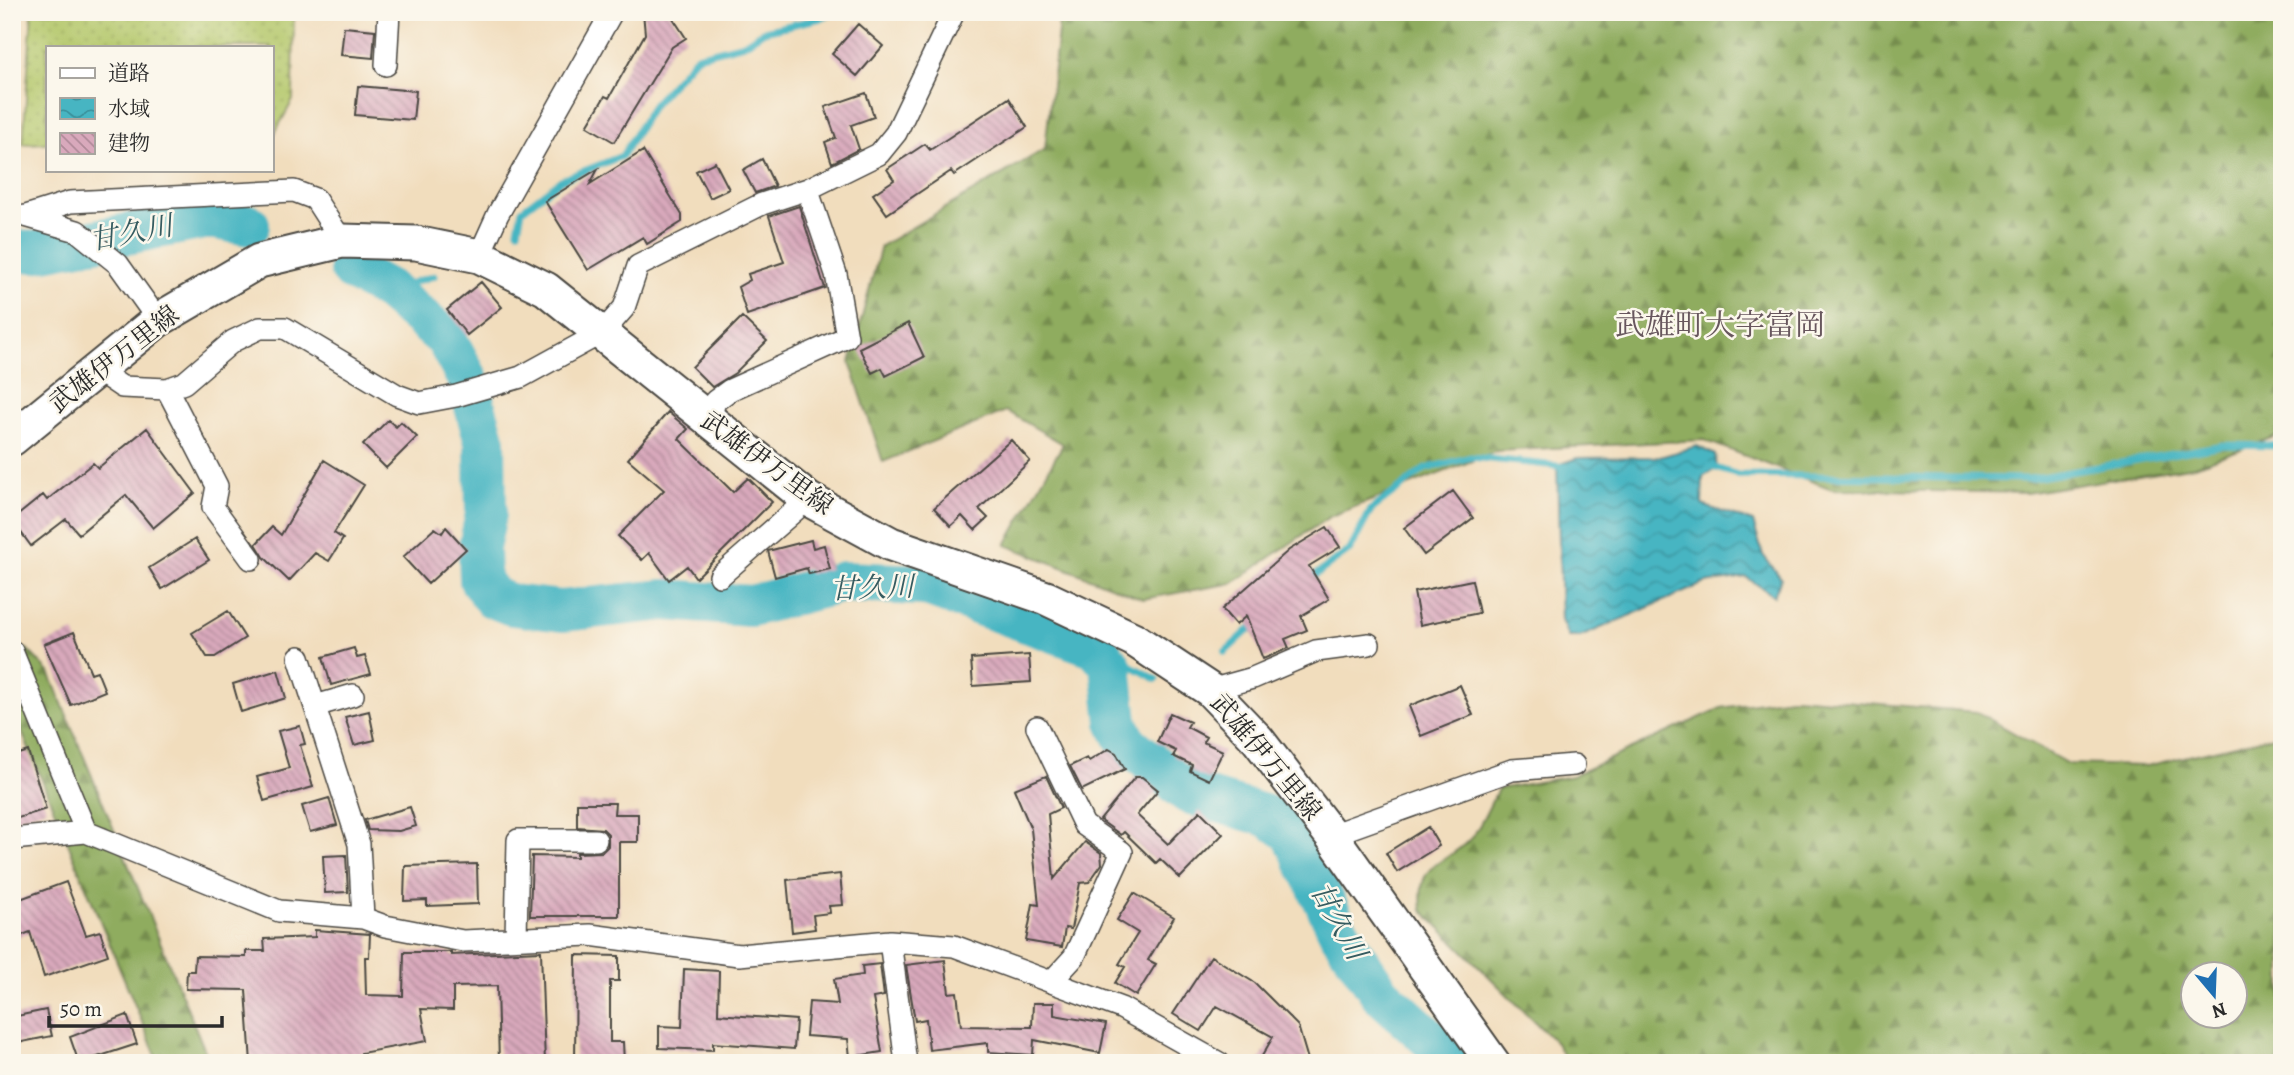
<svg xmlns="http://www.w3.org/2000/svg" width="2294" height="1075" viewBox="0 0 2294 1075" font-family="Alegreya,'Noto Serif JP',serif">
	<defs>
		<pattern id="grass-dots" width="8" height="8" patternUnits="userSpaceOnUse" patternTransform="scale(1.75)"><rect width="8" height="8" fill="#b4c76a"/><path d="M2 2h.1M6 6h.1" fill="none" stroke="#9bab5c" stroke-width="1.8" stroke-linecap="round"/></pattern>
		<pattern id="forest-firs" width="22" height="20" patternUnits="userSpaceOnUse" patternTransform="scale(1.75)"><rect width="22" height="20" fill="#8fac5e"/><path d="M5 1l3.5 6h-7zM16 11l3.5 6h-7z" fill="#758c4e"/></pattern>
		<pattern id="water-waves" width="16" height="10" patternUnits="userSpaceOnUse" patternTransform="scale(1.75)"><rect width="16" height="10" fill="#47b5c2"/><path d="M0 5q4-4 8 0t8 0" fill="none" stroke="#3b939e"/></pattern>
		<pattern id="building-back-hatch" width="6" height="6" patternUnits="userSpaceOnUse" patternTransform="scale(1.75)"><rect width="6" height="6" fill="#d9a9bc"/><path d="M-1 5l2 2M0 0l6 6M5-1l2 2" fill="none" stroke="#b08a99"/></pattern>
	</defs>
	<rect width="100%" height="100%" fill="#fbf7ec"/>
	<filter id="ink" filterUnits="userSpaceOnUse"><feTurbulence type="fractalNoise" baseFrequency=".0143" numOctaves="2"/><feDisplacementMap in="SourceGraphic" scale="14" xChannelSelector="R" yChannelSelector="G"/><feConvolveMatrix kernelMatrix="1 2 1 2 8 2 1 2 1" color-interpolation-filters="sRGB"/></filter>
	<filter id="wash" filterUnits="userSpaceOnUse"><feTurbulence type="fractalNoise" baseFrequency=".00686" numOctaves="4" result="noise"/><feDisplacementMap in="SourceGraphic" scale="28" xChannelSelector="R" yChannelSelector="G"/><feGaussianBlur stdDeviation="1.57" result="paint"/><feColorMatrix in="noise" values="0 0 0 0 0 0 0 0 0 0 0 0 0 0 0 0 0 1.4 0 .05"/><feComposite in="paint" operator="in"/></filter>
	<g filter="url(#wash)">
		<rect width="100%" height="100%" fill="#f1ddbd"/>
		<!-- grass -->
		<path fill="url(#grass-dots)" stroke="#70794a" stroke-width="2" d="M32,12H294L293,100L271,140V47H47V143L23,144Z"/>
		<!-- forest -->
		<path fill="url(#forest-firs)" stroke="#5d6c44" stroke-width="2" fill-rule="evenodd" d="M1087,12H2282V434L2195,466L2026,493L1832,489L1704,440L1497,451L1329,517L1233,583L1143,599L1006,545L1063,444L1006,411L883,462L850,362L881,246L1045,149L1059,22Z
			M27,649L49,672L210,1063H159L12,708V655Z
			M1796,697L1977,712L2068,764L2146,766L2282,734V1063H1567L1556,1043L1422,910C1416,858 1444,868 1471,838C1482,825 1490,804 1498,789L1572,776L1721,708ZM2192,974H2234V1016H2192Z"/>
		<!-- water -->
		<path fill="url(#water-waves)" stroke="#397076" stroke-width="2" d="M1697,446L1715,455L1717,468L1703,477L1702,505L1753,522L1763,555L1781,578L1774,596L1746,577L1705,583L1580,637H1568L1561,620L1557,465L1577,458L1660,457Z"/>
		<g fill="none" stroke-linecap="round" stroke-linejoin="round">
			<!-- stream -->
			<path stroke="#47b5c2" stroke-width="7" d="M518,230L522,210L561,180L622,156L653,105L697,56L744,44L764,31L821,18L833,12
				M388,290L434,276
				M1709,466L1738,475L2029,479L2223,445L2282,446
				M1307,581L1350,550L1371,510L1425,469L1471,457L1567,467
				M1096,647L1156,679
				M1225,652L1257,622"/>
			<!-- river -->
			<path stroke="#47b5c2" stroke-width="42" d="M12,250L34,252L210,218L249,225
				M350,269L388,290L446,339L467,378L485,442L486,514L479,548L480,580L492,597L512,605L562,611L665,600L751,606L843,582L924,585L1096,647L1111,666L1117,722L1127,743L1188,793L1267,816L1292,833L1339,932L1381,994L1456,1063"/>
		</g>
		<g id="blocks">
			<!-- building -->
			<path fill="url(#building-back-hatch)" d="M643,12H669L686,38L672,47L614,142L587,126L605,96L609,98L645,34Z
				M858,24L883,46L857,76L832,54Z
				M344,27L375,30L373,58L341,55Z
				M358,86L416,91L413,120L355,115Z
				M866,93L874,117L851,125L859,149L832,163L825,142L836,138L825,107Z
				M1009,98L1027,127L954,175L951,171L887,214L873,194L894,180L887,169L925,144L930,150Z
				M643,151L682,215V222L647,244L643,237L588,270L545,201L598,169L590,184Z
				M762,159L775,186L755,193L743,170Z
				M715,162L729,189L710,198L696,171Z
				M799,206L825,288L747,315L738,287L750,280L748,274L784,262L769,216Z
				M481,282L502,307L467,335L447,310Z
				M742,317L767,341L735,373L712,387L692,367Z
				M908,323L924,357L886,376L882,368L872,373L859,348Z
				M668,412L688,429L679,439L733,492L748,478L772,502L696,578L687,566L669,580L649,553L642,560L618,536L664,490L628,459Z
				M388,420L396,427L401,422L417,437L386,468L363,445Z
				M147,428L195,493L153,528L126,495L79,534L66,519L31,546L12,520L43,495L47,500L93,463L98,468Z
				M1011,440L1030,461L979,509L988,518L975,530L962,516L951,526L934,508Z
				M324,460L364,485L334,533L343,539L329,561L315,553L289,581L264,557L256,544L272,527L281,535Z
				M1453,491L1473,518L1424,555L1404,528Z
				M446,527L466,549L428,584L403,557L435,528L442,533Z
				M1327,527L1340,547L1309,566L1329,599L1301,616L1307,630L1285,639L1289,648L1263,659L1246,616L1236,625L1222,609L1289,550Z
				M195,539L209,560L162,589L149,568Z
				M811,540L813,548L824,545L830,569L809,574L807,568L775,577L768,551Z
				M1472,580L1479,613L1420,625L1414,592Z
				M228,611L245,638L215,657H207L192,633Z
				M74,632L91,673L97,671L105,691L71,705L44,644Z
				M354,648L357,658L365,656L371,674L331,685L323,657Z
				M1029,655L1031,682L973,686L971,659Z
				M278,670L286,698L241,712L233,684Z
				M1460,685L1473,715L1421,736L1409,706Z
				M369,711L375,740L354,745L345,717Z
				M1170,713L1190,722L1187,727L1206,737L1203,742L1223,751L1209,780L1190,771L1192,765L1173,756L1176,751L1157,742Z
				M300,726L305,744L300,745L313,787L264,801L257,777L289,768L278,731Z
				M1109,749L1116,753L1125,769L1082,790L1070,766L1087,758L1089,761Z
				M28,751L46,809L12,820V756Z
				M1046,776L1061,808L1048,814L1054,879L1085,842L1101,853L1102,864L1089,882L1080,883L1071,929L1065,928L1062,947L1026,941L1033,904L1039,905L1031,829L1014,789Z
				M1135,777H1142L1158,790L1137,815L1168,844L1200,811L1223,834L1180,878L1160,859L1156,863L1124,832L1121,835L1100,820Z
				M329,798L337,825L310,832L302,806Z
				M577,803H615L614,814H638V842H619V916H530L532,856L577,857V853L602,852L608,846V834L603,829L577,827Z
				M410,807L416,826L399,831L368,830L365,820Z
				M1428,827L1439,846L1397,872L1386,853Z
				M346,855L348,892L325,893L323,856Z
				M477,864L478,904L427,906V900L404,901L405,866Z
				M840,874L843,905L829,906L830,913L813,915L815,929L792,932L787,880Z
				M66,882L86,935L100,931L108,955L44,977L30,932L12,939V902Z
				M1134,893L1174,917L1148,960L1156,964L1136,996L1115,983L1125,967L1119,964L1138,933L1117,920Z
				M315,930L370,934L369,957H365L366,995L403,996L404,952H451V955L541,951L545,1063H499L497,986L453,987V1010L421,1009L427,1041L361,1053V1060L251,1063L246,990L186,989L187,971H194L195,956L246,957V951H265L264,939L315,937Z
				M576,955L619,956V981H610V1042H623L624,1063H575Z
				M1211,956L1255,983L1298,1026L1309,1063H1258L1273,1037L1217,1006L1201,1031L1173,1014Z
				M945,960L949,993L957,992L961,1026L1032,1027L1033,1003H1054V1015L1106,1024L1100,1053L1034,1040L1033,1055L988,1052V1043L929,1050L926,1019L915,1021L906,965Z
				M880,964L884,996L873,998L882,1052L850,1057L848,1039L806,1036L809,1002L838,1004L834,979L863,975L862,966Z
				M684,969L719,971L718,1014L796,1020L794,1049L713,1043V1050L659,1048V1026L682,1027Z
				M46,1010L52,1036L12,1044V1017Z
				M127,1015L137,1044L79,1063L70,1037Z"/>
		</g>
	</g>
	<g filter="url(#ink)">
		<use href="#blocks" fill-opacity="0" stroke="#494641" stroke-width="2"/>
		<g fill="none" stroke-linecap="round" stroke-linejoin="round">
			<defs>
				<path id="street" d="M386,65L389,12
					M25,216L77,231L118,264L158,320
					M26,216L70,202L294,191L315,199L342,241
					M479,256L498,214L612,12
					M97,370L122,387L167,389L184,383L233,341L260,328H285L397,395L419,403L456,396L521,377L603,332L624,308L638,266L762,204L808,189L879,154L896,133L954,12
					M167,389L217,486L213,507L251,559
					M709,423L715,401L730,390L847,337L836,274L810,197
					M720,576L808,499
					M12,651L86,832
					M299,657L359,844L363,918
					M1210,690L1253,678L1316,651L1369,644
					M315,706L353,695
					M1037,727L1084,825L1122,852L1074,957L1051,982
					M1331,835L1512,770L1574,765
					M12,839L86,832L279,911L363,918L385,926L463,941L590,935L739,955L890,941L954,946L1121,1008L1219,1063
					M516,938L518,840H596
					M890,941L906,1063"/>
				<path id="primary" d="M12,439L158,320L259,261L342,241L416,243L479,256L546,289L808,499L891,544L1046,598L1133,639L1210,690L1258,740L1331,835L1493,1063"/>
			</defs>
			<!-- street casing -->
			<use href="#street" stroke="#494641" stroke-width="24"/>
			<!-- primary casing -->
			<use href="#primary" stroke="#494641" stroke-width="37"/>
			<!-- street -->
			<use href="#street" stroke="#fff" stroke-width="21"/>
			<!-- primary -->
			<use href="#primary" stroke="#fff" stroke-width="33"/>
		</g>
	</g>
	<g text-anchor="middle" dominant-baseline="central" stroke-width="5" stroke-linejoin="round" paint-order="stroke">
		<!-- street labels -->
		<g font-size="26" fill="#2b2b2b" stroke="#fbf7ec">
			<text transform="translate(114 359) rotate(-38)">武雄伊万里線</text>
			<text transform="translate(767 463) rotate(36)">武雄伊万里線</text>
			<text transform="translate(1266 757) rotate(50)">武雄伊万里線</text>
		</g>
		<!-- water labels -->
		<g font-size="28" font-style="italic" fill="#355b60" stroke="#fbf7ec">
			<text transform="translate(131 233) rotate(-11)">甘久川</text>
			<text transform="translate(872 588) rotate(-2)">甘久川</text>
			<text transform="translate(1338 921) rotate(61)">甘久川</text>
		</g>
		<!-- quarter labels -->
		<g font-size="30" fill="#68575e" stroke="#fbf7ec">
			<text x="1720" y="325">武雄町大字富岡</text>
		</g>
	</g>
	<!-- margin -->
	<rect width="2294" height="1075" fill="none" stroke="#fbf7ec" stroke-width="42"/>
	<!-- legend -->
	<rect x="46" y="46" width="228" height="126" fill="#fbf7ec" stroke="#a8a59f" stroke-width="2"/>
	<rect x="60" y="68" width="35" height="10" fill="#ffffff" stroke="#a8a59f" stroke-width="2"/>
	<text x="108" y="80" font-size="21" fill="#2b2b2b">道路</text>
	<rect x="60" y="98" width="35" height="21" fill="url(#water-waves)" stroke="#a8a59f" stroke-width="2"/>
	<text x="108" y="116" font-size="21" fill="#2b2b2b">水域</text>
	<rect x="60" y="133" width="35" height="21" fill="url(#building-back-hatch)" stroke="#a8a59f" stroke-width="2"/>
	<text x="108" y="150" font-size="21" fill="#2b2b2b">建物</text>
	<!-- north arrow -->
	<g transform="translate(2214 995) rotate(161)"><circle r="33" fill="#fbf7ec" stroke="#a8a59f" stroke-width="2"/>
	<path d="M0-5L12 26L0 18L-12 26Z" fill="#1f6fb2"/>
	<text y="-10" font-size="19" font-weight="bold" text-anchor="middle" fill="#2b2b2b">N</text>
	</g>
	<!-- scale -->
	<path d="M49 1016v10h173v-10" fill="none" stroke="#2b2b2b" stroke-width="3.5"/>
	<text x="60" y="1016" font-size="21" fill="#2b2b2b" stroke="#fbf7ec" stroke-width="5" paint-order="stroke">50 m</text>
</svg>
